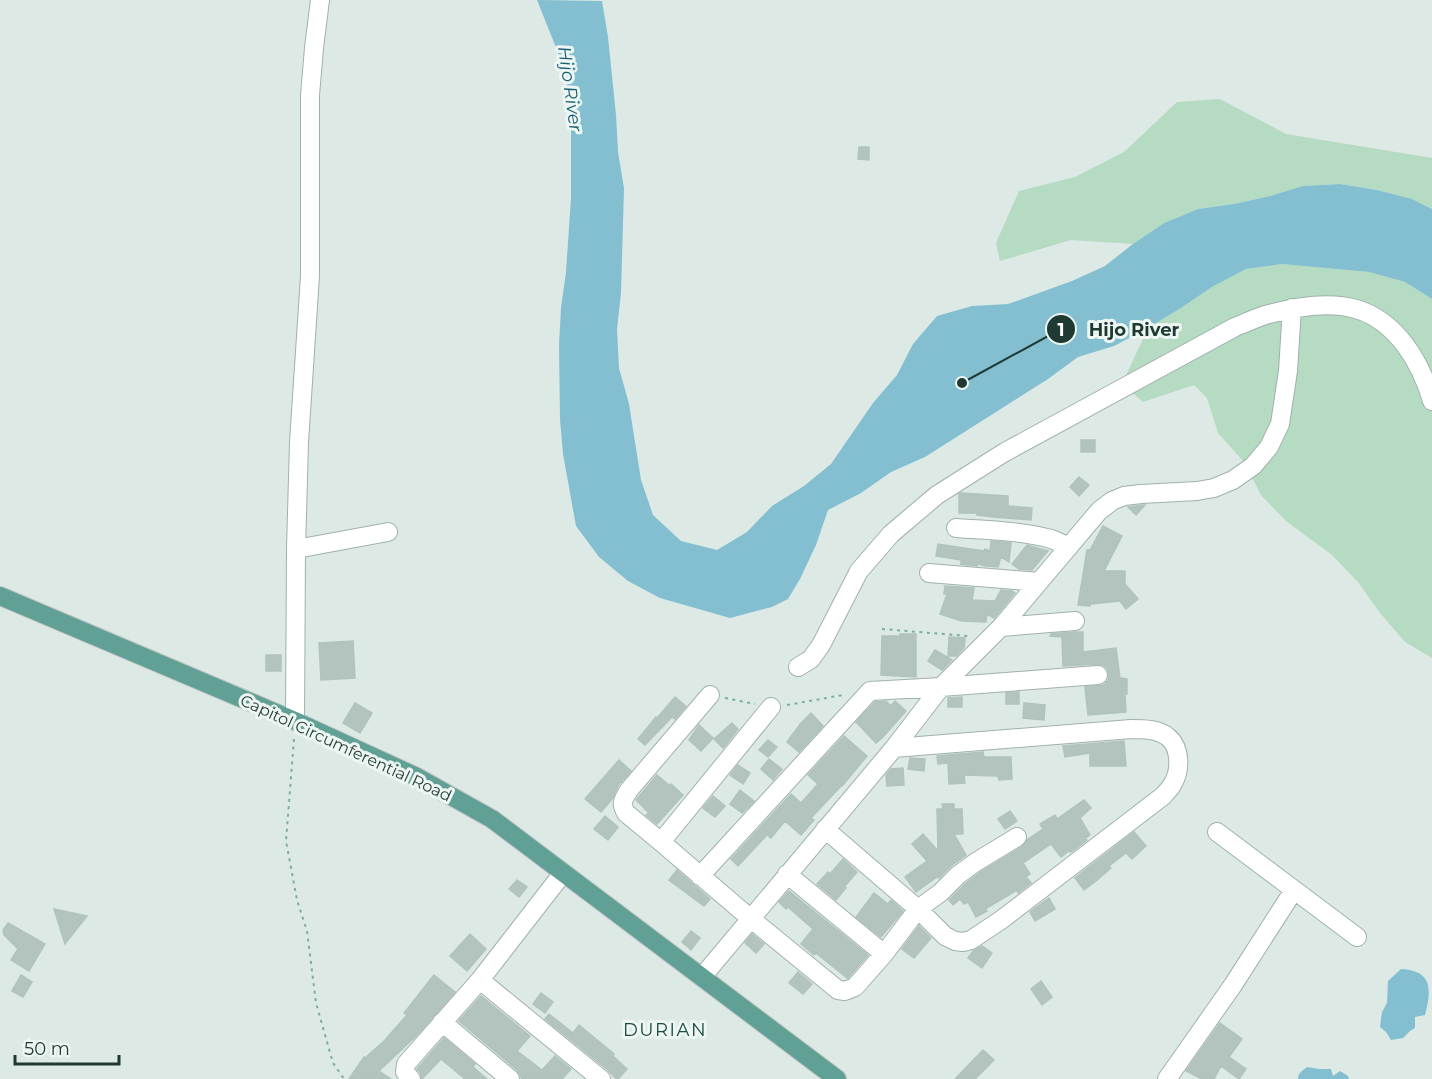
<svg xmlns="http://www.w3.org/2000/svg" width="1432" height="1079" viewBox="0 0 1432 1079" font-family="Montserrat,sans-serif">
	<rect width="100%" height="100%" fill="#dde9e5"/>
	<!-- green -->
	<path fill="#b5dbc2" d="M1220,99L1286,134L1432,158V209L1412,199L1377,190L1340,184L1304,186L1270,196L1234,204L1198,209L1164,223L1133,244L1071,240L1000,261L996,243L1019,191L1075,177L1124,152L1177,102Z
		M1282,264L1369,272L1405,282L1432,299V658L1405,642L1380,613L1358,582L1332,555L1286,521L1261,495L1244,462L1218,433L1207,398L1194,385L1143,402L1122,384L1148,328L1181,308L1212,287L1246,269Z"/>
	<!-- water -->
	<path fill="#83bfd0" d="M537,0L602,1L608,37L616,115L618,152L624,188L621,293L617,329L619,368L629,404L641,480L653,515L681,541L717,550L747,532L772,506L804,486L831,464L873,403L897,375L913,344L937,316L972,306L1008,304L1072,281L1105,266L1133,244L1164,223L1198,209L1234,204L1270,196L1303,186L1340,184L1377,190L1412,199L1432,209V299L1405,282L1369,272L1282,264L1246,269L1212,287L1181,308L1148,328L1114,346L1078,357L1048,379L925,457L891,472L861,493L828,510L816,545L800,579L788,599L772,607L730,618L660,598L628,581L599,557L576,526L563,454L560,419L559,345L561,308L566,272L571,198V123L567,86L563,68L557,50Z
		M1401,969C1432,971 1432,988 1425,1015L1415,1017V1028L1410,1031L1403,1038L1391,1040L1386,1032L1380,1027L1382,1012L1387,1003L1388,981Z
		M1307,1067L1319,1069H1331L1333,1076L1340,1071L1348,1076L1349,1079H1298C1298,1073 1302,1071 1307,1067Z"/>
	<!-- building -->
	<path fill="#b3c4be" stroke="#b0c3bc" stroke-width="1.5" d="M859,147H869V160L858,159Z
		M1081,440H1095V452H1081Z
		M1079,477L1089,485L1079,496L1070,487Z
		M961,493L1008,496V506L1032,508L1031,520L993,517L977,515V513H959V494Z
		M1142,505H1145L1136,515L1128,507Z
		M1103,526L1122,536L1104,571H1125V584L1138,599L1126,609L1120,601L1091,604L1090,606L1078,605L1087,550H1090Z
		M991,541L1011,543L1009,562L1001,557L998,567L985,566L978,564L977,566L961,564V560L936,556L938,544L984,551L985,549L990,551Z
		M1027,545L1048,551L1032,570L1019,569L1012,564Z
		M945,586L974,588L972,600L995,601L1001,590L1012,591L1015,593L994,618L987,614L986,622L962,621L940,614L947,594H944Z
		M1074,632H1083V652L1116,648L1120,678L1127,679V694H1125L1126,712L1088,715L1085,687L1104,685L1108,680L1109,674L1107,668L1103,665L1098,664L1063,666L1062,637L1050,636L1051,634Z
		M900,634H916V677L881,675L882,636H900Z
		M949,637L965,638L964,648L956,656H948Z
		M353,641L355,678L321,680L319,643Z
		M935,650L952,660L942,670L928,661Z
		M266,655H281V671H266Z
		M1019,692V704H1006V693Z
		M675,697L686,706L675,719L672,717L645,745L638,739L656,717L657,718Z
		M962,697V707H948V698Z
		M886,701L891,706L895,701L906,711L883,737L876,743L856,722L875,702Z
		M355,703L372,713L360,733L343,723Z
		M1024,703L1045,705L1044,720L1023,718Z
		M811,713L823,726L799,752L787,742L801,723Z
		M732,723L738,729L723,748L714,739Z
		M699,725L713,738L701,751L689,740Z
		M844,736L867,756L842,786H841L811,818L814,820L801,835L785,821L771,838L767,835L738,866L731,859L791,794L801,803L818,784L808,775Z
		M768,740L777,747L768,757L759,750Z
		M1124,741L1126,766H1090V753L1065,757L1063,746Z
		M983,752L984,757H1011L1012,779L999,780L998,776L964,775L965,783L949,784L948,763L938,764L937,756Z
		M910,758L925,759L924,771L908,769Z
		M769,759L782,769L773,780L761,769Z
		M619,760L631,771L619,784L612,799L601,812L585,799Z
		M738,765L750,773L743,784L730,775Z
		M903,768L904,785L887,786L886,775L891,769Z
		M657,775L670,786L671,784L683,795L657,824L646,815L649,813L636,800Z
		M740,790L754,801L742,813L730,804Z
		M713,796L725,806L715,817L703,808Z
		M1084,800L1091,808L1080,818L1090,835L1085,838L1087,840L1071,852L1069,851L1061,857L1051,844L1023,863L1030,874L1026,877L1031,883L1018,893L1017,890L985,909L987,911L976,917L968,902L964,904L960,899L953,905L949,900L965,884L982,871L1023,846L1028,839L1043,829L1040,824L1055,815L1057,819Z
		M942,804H954V809H962L963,834H954L966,855L951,866L939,878L937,877L916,892L905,877L927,861L912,844L923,834L938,851L937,809H943Z
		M1010,811L1017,821L1005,829L998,819Z
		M605,816L618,827L608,840L594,829Z
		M1134,832L1146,846L1132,859L1126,853L1109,866L1111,868L1096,881L1084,890L1075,878Z
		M843,859L857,872L845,886L846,888L836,900L817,884L828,872L830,874Z
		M677,870L710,899L704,906L669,880Z
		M517,880L527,887L519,897L509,889Z
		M789,891L868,955L848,978H847L816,953L814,955L801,944L813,929L788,907L786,909L779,902Z
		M874,893L888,904L891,900L903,911L881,937L856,917Z
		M1049,898L1055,909L1035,921L1030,912Z
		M54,909L87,916L65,944Z
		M8,923L45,944L29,971L11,960L18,949L4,935L3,930Z
		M919,926L931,938L914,958L902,949Z
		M691,931L700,938L691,950L682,942Z
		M470,934L486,949L467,971L450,956Z
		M752,934L764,944L756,953L745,943Z
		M982,946L992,953L982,968L968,958L973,951Z
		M798,972L812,984L803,994L789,983Z
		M21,975L32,982L23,997L12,991Z
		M434,975L455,992L417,1035L379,1071L391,1079H349L364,1057L365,1058L384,1041L407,1015L404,1013Z
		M1041,981L1052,997L1042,1005L1031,989Z
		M541,993L553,1002L545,1013L533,1004Z
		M481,996L530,1036L517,1051L542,1070L555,1056L571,1069L562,1079H522L517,1070L459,1021Z
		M549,1014L573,1033L579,1025L614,1054L613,1056L627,1069L618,1079H616L608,1070L545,1019Z
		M1220,1023L1242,1039L1229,1057L1246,1069L1239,1079L1221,1066L1214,1079H1202L1186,1071Z
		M444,1038L475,1064L473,1067L487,1079H465L441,1059L422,1079L420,1072L417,1069Z
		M983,1050L994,1060L975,1079H955Z"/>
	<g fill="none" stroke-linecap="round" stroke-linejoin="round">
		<defs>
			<path id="minor" d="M956,528C985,530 1024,531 1051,539C1057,541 1063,544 1069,547
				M296,549L388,532
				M929,573L1039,582
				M1001,627L1075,621
				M798,667L811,659L821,645L859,571L891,534L937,495L1005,452L1235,327C1246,323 1257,317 1269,314C1295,307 1329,301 1356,309C1397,321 1421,363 1432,401
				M710,695L629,790C623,800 620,803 626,813L661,842L750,918L838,990L845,991L855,987L884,954L918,909L940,893L958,875L976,862L1017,837
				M295,721L296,549L299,442L310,276V95L314,48L320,0
				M825,829L918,909L945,936L955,941L963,942L971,940L1001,920L1163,796C1166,792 1170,789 1172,785C1181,771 1181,748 1168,737C1158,729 1143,729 1131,729L894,748
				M1217,832L1357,937
				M661,842L771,707
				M787,874L884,954
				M700,876L870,691L941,687L1098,675
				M702,977L894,748L941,687L1001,627L1099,511L1112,501L1124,496L1141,494L1197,491L1214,488L1233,480L1253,466L1269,447L1280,424L1288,371L1292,308
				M480,980L601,1079
				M442,1022L510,1079
				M411,1079L405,1072L406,1064L480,980L563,873
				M1167,1079L1233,985L1294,890"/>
			<path id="major" d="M0,596L295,721L417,777L492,819L837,1079"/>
		</defs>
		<!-- minor casing -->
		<use href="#minor" stroke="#a0b1ac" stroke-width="20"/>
		<!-- major casing -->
		<use href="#major" stroke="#bcc4c2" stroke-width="20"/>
		<!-- path -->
		<path stroke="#7dada2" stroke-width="2" stroke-dasharray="3 4.5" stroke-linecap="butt" d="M882,629L968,636
			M725,698L755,704
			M787,705L843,695
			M294,739L286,841L297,900L307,931L316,1003L333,1063L344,1079"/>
		<!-- minor -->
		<use href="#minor" stroke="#fff" stroke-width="18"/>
		<!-- major -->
		<use href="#major" stroke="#61a094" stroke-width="18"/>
	</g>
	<g text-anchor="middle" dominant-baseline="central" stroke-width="6" stroke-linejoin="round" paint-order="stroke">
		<!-- street labels -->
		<g font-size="16" fill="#1f3933" stroke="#edf6f2">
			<text transform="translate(346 748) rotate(25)">Capitol Circumferential Road</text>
		</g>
		<!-- water labels -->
		<g font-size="18" font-style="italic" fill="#195f74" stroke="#edf6f2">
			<text transform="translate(570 89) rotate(82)">Hijo River</text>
		</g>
		<!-- neighbourhood labels -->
		<g font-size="18" letter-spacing="1.5" fill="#1b4a42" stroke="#edf6f2">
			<text x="665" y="1030">DURIAN</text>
		</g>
	</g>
	<!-- callouts -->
	<path fill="none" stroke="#1f3933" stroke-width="2" d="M962 383L1061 329"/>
	<g fill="#1f3933" stroke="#edf6f2" stroke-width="2">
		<circle cx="962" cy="383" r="6"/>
		<circle cx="1061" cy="329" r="15"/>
	</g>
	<g font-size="18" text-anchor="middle" font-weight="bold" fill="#fff">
		<text x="1061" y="336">1</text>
	</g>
	<g font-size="18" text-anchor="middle" font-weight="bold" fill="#1f3933" stroke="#edf6f2" stroke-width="6" stroke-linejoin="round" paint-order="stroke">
		<text x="1134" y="336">Hijo River</text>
	</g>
	<!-- scale -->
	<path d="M15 1055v9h104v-9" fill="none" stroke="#1f3933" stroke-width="3"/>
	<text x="24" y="1055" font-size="18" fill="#1f3933" stroke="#edf6f2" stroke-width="4.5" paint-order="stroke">50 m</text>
</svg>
